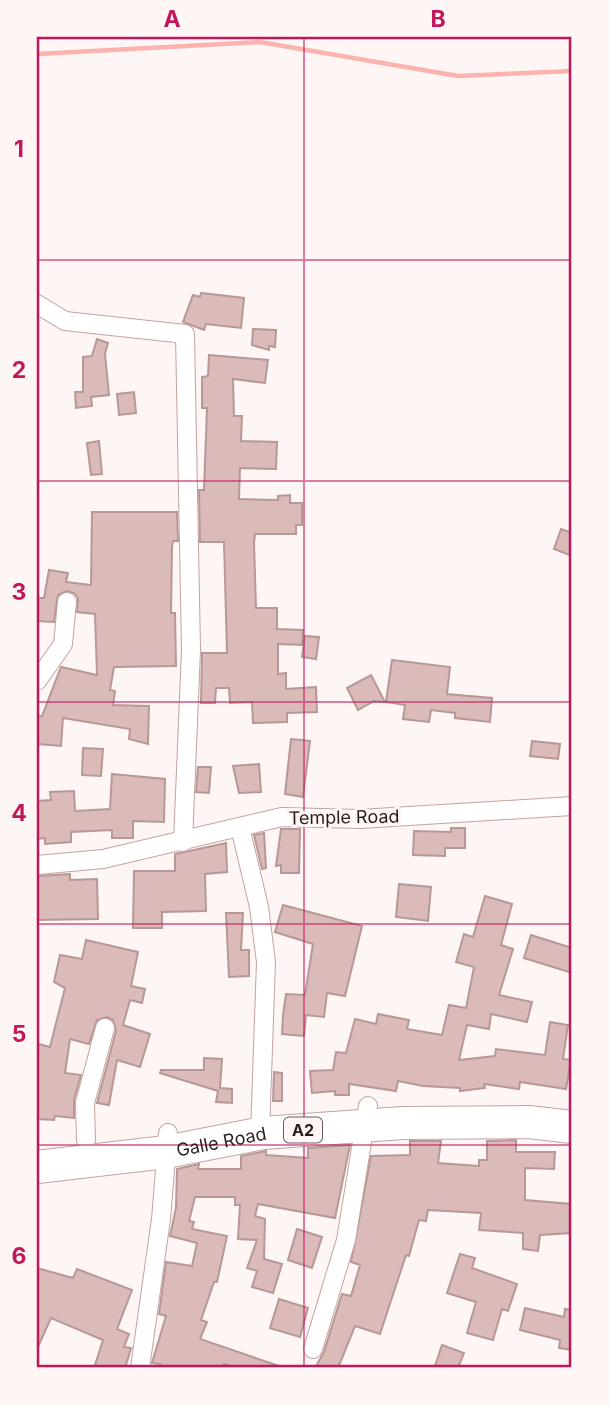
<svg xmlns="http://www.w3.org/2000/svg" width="609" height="1405" viewBox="0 0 609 1405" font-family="Inter,sans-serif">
	<rect width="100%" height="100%" fill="#fdf6f5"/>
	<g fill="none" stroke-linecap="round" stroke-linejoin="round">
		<!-- stream -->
		<path stroke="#fcb2af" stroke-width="4.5" d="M37,54L260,42L458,76L572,71"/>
	</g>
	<!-- building -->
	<path fill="#dbbbb9" stroke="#b79896" stroke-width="2" d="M201,293L244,298L241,328L206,324L204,330L183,322L193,295L200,297Z
		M253,329L276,330L275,347L269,346V350L252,345Z
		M97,339L108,343L105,354L109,395L91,397L92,406L76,408L75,392H83V357L92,356Z
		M209,355L268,360L265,383L233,379L234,416H242L241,441L277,442L276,469L240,468L239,499L278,500V496L290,495V503H302V525H296V534H255L254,543L256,608H277V629L303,630L302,645L278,644V674L286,673V689L316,687L317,712L287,713V722L253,723L252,702L230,703L229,688H216L215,703H201L202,653H227L224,542H200L199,490H204L207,408H202V377L208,376Z
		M134,392L136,413L119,415L117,394Z
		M99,441L102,474L91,475L87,443Z
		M92,512H177L178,541H173L172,547L171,613H175L176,666L114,667L110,690L115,691L113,705L149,706L148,744L129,739L130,729L63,718L61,746L37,744V716H42L61,667L97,675L95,614L77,612L78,598L74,593L67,591L58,595L54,622L37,621V598H44L49,570L68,573L66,582L91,585Z
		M561,529L572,533V556L554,549Z
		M305,636L319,637L316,659L302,657Z
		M392,660L450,667L447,694L492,698L490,722L455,718V713L431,710L429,722L403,719L405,705L386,702Z
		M371,675L385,702L374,701L358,710L347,688Z
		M291,739L310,741L303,797L285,794Z
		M532,741L560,744L558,759L530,756Z
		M83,748L103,749L101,776L82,775Z
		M259,764L261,792L239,793L233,766Z
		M198,767H211L209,793L196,792Z
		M112,774L165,779L164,822L133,821V838H112V830L71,832V842L45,844V838L37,839V801L51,800L50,792L74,791L75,811L110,809Z
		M451,828H465V848H445V856L413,855L414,831L451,832Z
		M281,829H300L299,873H281V865L276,866Z
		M264,833L266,868L262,869L254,835Z
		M226,843L227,872L205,874L206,911L162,912V928H133L134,871H175V854Z
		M70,874V880L97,879L98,919L37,920V876Z
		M399,884L431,887L428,921L396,917Z
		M485,896L512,904L501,945L513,949L499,995L532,1002L527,1022L491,1014L489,1029L467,1025L459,1060L495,1056L496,1049L545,1055L550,1022L568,1025L563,1059L571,1060L566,1089L520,1082L519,1089L484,1084L485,1088L460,1091V1088L423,1086L398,1081L396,1091L349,1084V1095H335V1091L312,1093L310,1071L333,1070L336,1052L346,1053L355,1019L376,1024L378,1014L409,1020L407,1029L442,1035L449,1005L466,1008L474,967L456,962L464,934L473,937Z
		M283,905L362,926L345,996L327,993L324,1017L306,1015L304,1036L282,1034L283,1015L286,994L305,995L313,944L275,932Z
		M226,913H243L241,950H249V976L229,977Z
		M531,935L572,948V973L524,958Z
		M86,940L138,952L131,986L145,989L142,1003L130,1000L123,1025L150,1034L140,1067L117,1060L109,1105L97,1103L116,1031L113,1020L107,1017L97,1020L89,1044L70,1039L65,1073L81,1075L74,1100V1118L55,1116L54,1120L37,1119V1052L39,1044L50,1047L65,988L54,982L60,955L82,959Z
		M204,1058L222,1059L220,1088L232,1089V1103L216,1102L218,1091L160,1073L161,1070H204Z
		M274,1072L282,1073V1101H273Z
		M516,1140V1152H555L554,1169L525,1168V1200L572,1204V1233L540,1235L538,1251L523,1249V1233L479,1230L481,1213L428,1210L426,1221L419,1220L409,1256L406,1255L380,1334L355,1326L338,1368H315L324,1352L342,1294L351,1296L360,1265L351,1262L371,1156L410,1155V1141H441L438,1163L479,1166V1160H487V1141Z
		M350,1145L335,1218L258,1204L255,1216L265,1219L264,1259L282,1264L273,1293L252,1287L257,1271L247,1268L257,1240L238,1239L240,1205H235V1197H195L189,1221L194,1222L192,1229L227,1236L217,1282H214L201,1320L207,1322L200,1339L279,1366V1368H237L224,1364L222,1368H158L160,1364L152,1363L166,1316L159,1314L166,1262L192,1266L197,1243L170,1236L176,1208L177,1169L199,1164L198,1169H241V1156L266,1151V1155L308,1158V1148Z
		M297,1229L322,1237L312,1268L288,1260Z
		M460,1254L475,1258L472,1268L517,1284L508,1311L502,1309L493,1340L467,1333L476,1302L447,1293Z
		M37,1268L73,1278L77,1269L132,1290L117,1329L129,1334L124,1347L131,1348L125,1368H94L103,1340L51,1318L37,1349Z
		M279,1299L308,1308L300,1337L270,1328Z
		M525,1308L564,1317L565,1309L572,1310V1350L559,1348L560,1340L520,1330Z
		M442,1345L464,1353L458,1368L435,1366Z"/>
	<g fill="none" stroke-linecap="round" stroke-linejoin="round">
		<defs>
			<path id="street" d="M37,304L65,321L185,334L191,650L183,842
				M37,681L63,644L67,602
				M240,827L259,907L266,962L260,1133
				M37,865L103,859L282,817L360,819L572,806
				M86,1140L85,1103L105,1028
				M313,1349L346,1240L368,1106
				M140,1368L161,1219L168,1133"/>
			<g id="highway">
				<path id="s1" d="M37,1167L166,1152L263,1133L403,1123L529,1122L572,1127"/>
			</g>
		</defs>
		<!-- street casing -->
		<use href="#street" stroke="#c2a3a1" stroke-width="20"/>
		<!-- highway casing -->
		<use href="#highway" stroke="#c2a3a1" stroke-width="34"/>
		<!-- street -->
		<use href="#street" stroke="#fff" stroke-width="18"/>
		<!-- highway -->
		<use href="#highway" stroke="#fff" stroke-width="32"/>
	</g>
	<!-- grid -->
	<path fill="none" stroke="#c2185b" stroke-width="2" stroke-opacity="0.55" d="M304,37V1368M37,260H572M37,481H572M37,702H572M37,924H572M37,1145H572"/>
	<g text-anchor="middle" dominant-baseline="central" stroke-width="6" stroke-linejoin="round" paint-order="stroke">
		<!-- shield labels -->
		<rect fill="#fdf6f5" stroke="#675d5c" stroke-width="2" x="284" y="1117.5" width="38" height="25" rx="5"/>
		<g font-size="16" font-weight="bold" fill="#271b1b">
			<text x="303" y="1130">A2</text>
		</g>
		<!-- street labels -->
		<g font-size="18" fill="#271b1b" stroke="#fdf6f5">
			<text transform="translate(344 817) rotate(-1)">Temple Road</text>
			<text stroke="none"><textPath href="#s1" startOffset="186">Galle Road</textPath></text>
		</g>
	</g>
	<!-- border -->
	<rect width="609" height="1405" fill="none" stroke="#fdf6f5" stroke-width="77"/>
	<rect x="38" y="38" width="532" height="1328" fill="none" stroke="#c2185b" stroke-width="2.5"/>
	<g font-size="23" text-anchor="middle" font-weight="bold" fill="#c2185b">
		<text x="172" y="27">A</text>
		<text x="438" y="27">B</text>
		<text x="19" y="157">1</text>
		<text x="19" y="378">2</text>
		<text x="19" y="600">3</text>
		<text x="19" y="821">4</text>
		<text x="19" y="1042">5</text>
		<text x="19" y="1264">6</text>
	</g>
</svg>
